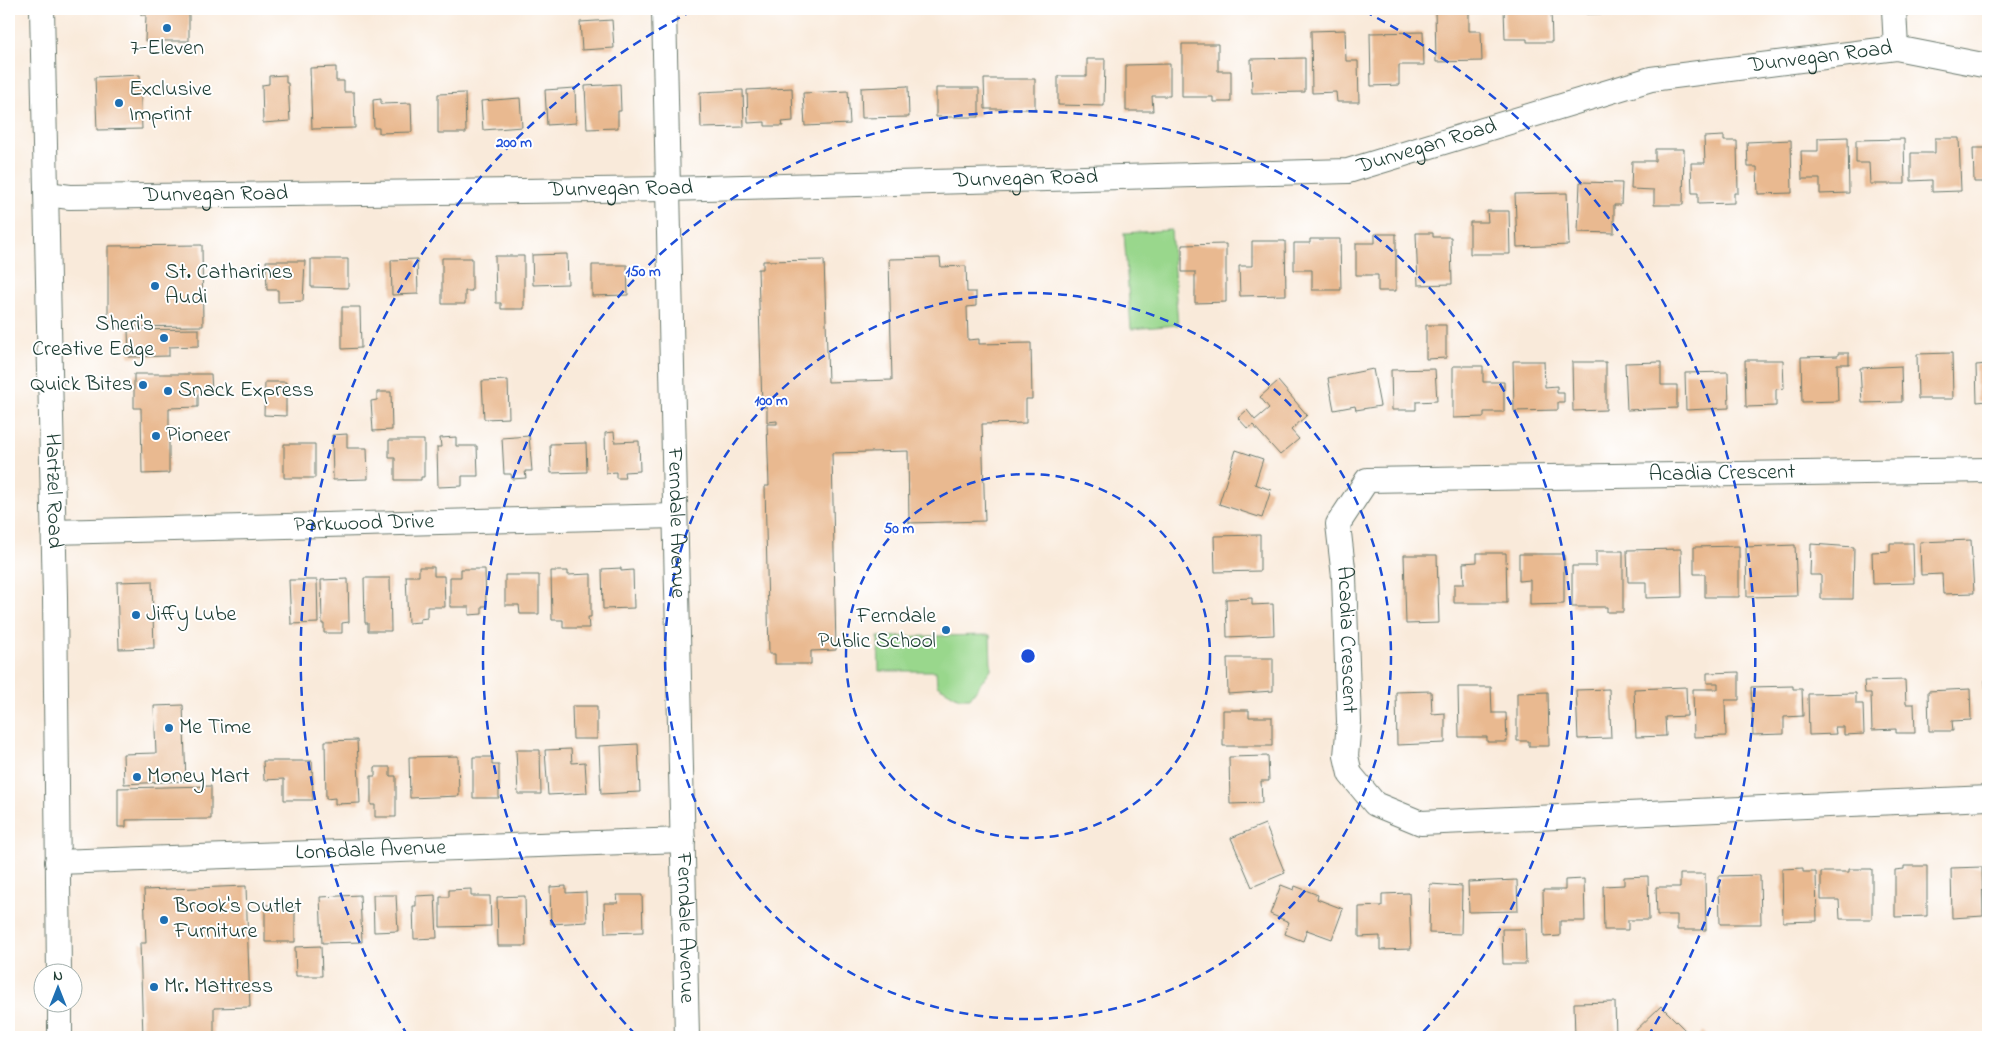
<svg xmlns="http://www.w3.org/2000/svg" width="1997" height="1046" viewBox="0 0 1997 1046" font-family="'Indie Flower',sans-serif">
	<rect width="100%" height="100%" fill="#fff"/>
	<filter id="ink" filterUnits="userSpaceOnUse"><feTurbulence type="fractalNoise" baseFrequency=".02" numOctaves="2"/><feDisplacementMap in="SourceGraphic" scale="10" xChannelSelector="R" yChannelSelector="G"/><feConvolveMatrix kernelMatrix="1 2 1 2 8 2 1 2 1" color-interpolation-filters="sRGB"/></filter>
	<filter id="wash" filterUnits="userSpaceOnUse"><feTurbulence type="fractalNoise" baseFrequency=".0096" numOctaves="4" result="noise"/><feDisplacementMap in="SourceGraphic" scale="20" xChannelSelector="R" yChannelSelector="G"/><feGaussianBlur stdDeviation="1.12" result="paint"/><feColorMatrix in="noise" values="0 0 0 0 0 0 0 0 0 0 0 0 0 0 0 0 0 1.4 0 .05"/><feComposite in="paint" operator="in"/></filter>
	<g filter="url(#wash)">
		<rect width="100%" height="100%" fill="#f9eada"/>
		<!-- green -->
		<path fill="#99d78c" stroke="#5c8a60" d="M1171,230L1178,325L1131,329L1124,233Z
			M990,635L991,669L970,698H959L937,685L936,671H879L878,637Z"/>
		<g id="blocks">
			<!-- building -->
			<path fill="#e9b990" d="M141,9H189V41H145L146,15H141Z
				M1435,9H1469V31H1481L1482,61L1436,62Z
				M1504,9H1551L1552,42H1527V39H1505Z
				M1586,9H1637V13L1586,14Z
				M612,20L614,48L582,50L580,22Z
				M1345,30L1346,61H1358L1359,102H1337L1336,92L1312,93L1311,31Z
				M1423,32L1424,65H1399V85L1371,86L1370,33Z
				M1182,44H1218V71H1231V102H1213V97H1182Z
				M1305,58V92L1252,93L1251,59Z
				M1087,59H1105L1104,106L1058,105V76H1087Z
				M1170,64V96H1152L1153,111H1126V65Z
				M336,67V81H344V92H354L355,128L312,129L310,68Z
				M140,75L142,129L97,130L95,77Z
				M286,75V83H288L290,121L263,123L262,85L269,84V76Z
				M984,79H1035V109H985Z
				M620,84L621,111H618V128L587,129L585,86Z
				M908,86L909,117L862,118L861,88Z
				M575,88L576,123L547,125L545,90Z
				M792,88L793,121L782,122L783,126H765V122L748,123L747,90Z
				M936,88H979V117H936Z
				M743,90L744,127L701,128L700,92Z
				M848,91L850,124L805,126L803,93Z
				M465,93L466,133H438V94Z
				M520,98L522,127L483,130L481,101Z
				M381,99V104L411,103L412,132L379,133V128H374L373,100Z
				M1724,136V141H1737L1738,193H1734V203L1698,204V193H1692L1691,163H1705L1704,137Z
				M1848,137L1849,193L1820,194V179H1802L1801,151H1818V138Z
				M1935,138H1959L1961,191L1932,192V180L1911,181V153H1935Z
				M1904,139L1905,184H1870L1869,163H1856V140Z
				M1791,140L1792,193L1758,194L1757,167H1748L1747,142Z
				M1973,148H1988V182H1974Z
				M1655,149H1684L1683,205H1654V190L1631,189L1632,161H1655Z
				M1580,182L1622,183L1621,205H1614V233L1578,232Z
				M1567,193L1569,245L1517,247L1515,194Z
				M1487,211H1509L1510,254H1470V222H1488Z
				M1416,233H1433V237H1451L1452,284L1418,285Z
				M1375,234H1396V291H1378V275H1356V243H1375Z
				M1310,239H1340L1341,290H1312V270H1294V243H1310Z
				M1252,241H1285L1286,295L1240,296L1239,266H1252Z
				M1226,244V302L1195,303V272H1182V245Z
				M202,245L203,326L108,327V246Z
				M567,254L568,284L533,285L532,255Z
				M495,256H524V309H501V303H496Z
				M442,258H472V291H465V304H442Z
				M940,258L941,267L966,266L967,292H976V306L967,307L968,340L979,339V344L1031,343L1032,399H1026V423L982,424L985,521L909,523L908,451L832,453L836,650L811,651V664H775V654H769L765,486H769L767,424H777V421L767,422V407H762L758,269H763V261L824,260L828,382L892,380L889,259Z
				M311,259H348V288L311,287Z
				M417,259L418,294L392,295L391,260Z
				M266,261H305L303,301L278,302V290H267Z
				M592,265H627L628,295L592,296Z
				M342,307H360L361,348L342,349Z
				M1426,325H1446V358L1426,359Z
				M199,329V346L169,347V356L129,357L128,330Z
				M1838,353H1849V364H1837L1838,401L1802,402L1801,357L1838,356Z
				M1952,353L1953,399H1918L1917,354Z
				M1745,360H1783L1784,388L1776,389V406L1746,407Z
				M1513,361H1544L1545,387L1557,386V393H1564V402H1558V410L1514,411Z
				M1572,362H1606V410L1573,411Z
				M1661,362V385H1677V408L1627,410L1625,363Z
				M1988,364V401L1977,402L1976,365Z
				M1453,366H1483V382H1504V412H1484V417L1453,418Z
				M1901,366L1902,402L1862,403L1860,368Z
				M1373,369L1380,406L1356,410L1355,406L1334,410L1328,378Z
				M1435,369L1437,401L1416,402V410H1392L1391,370Z
				M1728,372L1729,408L1686,410L1685,373Z
				M134,374H211L212,394H198V407L169,408V473L142,474L141,408H134Z
				M508,380L509,418L484,419L482,381Z
				M1278,381L1307,415L1291,430L1299,439L1280,455L1253,425L1248,429L1238,418L1247,410L1255,420L1269,408L1260,397Z
				M265,382H286V416L264,415Z
				M377,392H391L392,430L373,431L371,401L377,400Z
				M614,432L615,442L639,441L640,471L624,472L625,478H616V472L606,473L605,433Z
				M347,434V448H367L368,479L333,480L332,435Z
				M529,436L532,471H525L526,478L512,479L511,474H504L502,438Z
				M456,437V446H477L478,476H462V486L438,487L437,447H441L440,438Z
				M389,440H424V477H421V480H395V458H389Z
				M586,443L587,472L551,473L550,444Z
				M284,444H315V478H284Z
				M1236,450L1263,459L1255,484L1271,490L1262,518L1219,504Z
				M1260,535V571L1215,572L1214,536Z
				M1971,540L1974,593L1943,594L1942,574L1921,575L1920,542Z
				M1890,543H1913L1914,583L1873,584L1872,552L1890,551Z
				M1811,544L1854,547L1853,599H1821V575H1810Z
				M1795,545L1797,596L1747,597L1746,547Z
				M1739,546V597H1705V574H1694V547Z
				M1681,549L1682,597L1646,598V582H1628L1627,550Z
				M1596,551H1623V612H1607V607H1572V566H1596Z
				M1477,553H1506L1507,603H1454V584H1464L1463,563L1477,562Z
				M1519,554H1564V604L1530,605V580L1519,581Z
				M1404,555H1437L1439,623L1406,624Z
				M419,567H434V576H444L445,607H427V618L420,619V622L408,623L406,576H419Z
				M621,568V571L633,570L634,608L603,609L602,569Z
				M461,569H485L486,606H482V614L469,615V607H450V577H461Z
				M551,571H568V575L591,574V617H588L589,628H563V620H552Z
				M505,575H539V614H520L519,605H505Z
				M364,578H390L391,631H368V623H365Z
				M348,579L349,622L342,623V633H324V624H322L321,580Z
				M289,580H317L318,623L291,624Z
				M152,581L154,648L119,649L117,582Z
				M1252,598V605L1273,604L1274,635L1227,637L1226,599Z
				M1227,658H1273V691L1228,694Z
				M1739,672V700H1725L1726,736L1694,737L1693,689H1718V683H1707V673Z
				M1905,680L1906,704H1914L1915,733H1896V729L1872,730L1871,693H1865L1864,681Z
				M1985,680H1988V720H1987Z
				M1793,686V689H1802L1803,716L1784,717V734L1753,735L1751,687Z
				M1458,687H1491L1492,713H1506L1507,742H1487V737H1459Z
				M1686,687L1687,716L1665,717L1666,736L1636,737L1634,689Z
				M1609,689L1611,738L1578,739L1576,690Z
				M1970,689L1971,720L1952,721L1953,731H1929L1928,691Z
				M1431,691L1432,714L1445,713V743L1397,745L1396,692Z
				M1548,692L1549,746H1529V741H1517V693Z
				M1856,693V704H1863L1864,734L1844,735V727H1835L1836,734L1809,735L1808,694Z
				M183,705L186,781L124,784L123,754L156,753L154,706Z
				M572,706H597V739H573Z
				M1223,710H1249V717H1272V746H1223Z
				M357,740L360,803L335,804V798L326,799L325,741Z
				M638,744L640,792L601,794L599,746Z
				M571,749L572,763L585,762L587,793L548,795L545,750Z
				M516,750H540L541,794H518Z
				M458,756L459,796L410,798L409,757Z
				M1268,756L1269,781H1261L1262,803L1230,804L1229,757Z
				M473,757H492V765H499V798H473Z
				M263,761H312L313,800H284V779L264,780Z
				M375,767H390V776H396V817H375V805H371V776H375Z
				M211,786V819L126,820V827H118V788Z
				M1265,824L1285,873L1252,887L1231,838Z
				M1904,866H1927V916L1895,917V870L1904,869Z
				M1982,867L1983,916L1952,918L1951,868Z
				M1803,868V872H1816L1817,921L1783,922L1782,869Z
				M1849,869H1872V919H1840L1839,900H1821V872H1849Z
				M1680,874H1705L1706,930H1677V915H1657L1656,887H1680Z
				M1760,875L1761,924H1720L1719,876Z
				M1648,876L1649,920H1628V930H1604L1603,886L1624,885V877Z
				M1584,879L1585,921H1560V936L1544,937L1543,890H1565V880Z
				M1517,880L1518,911L1469,912L1468,882Z
				M1430,884L1462,886L1461,934L1429,933Z
				M1281,885L1294,890L1295,886L1318,895L1317,899L1343,909L1332,939L1307,930L1303,941L1285,934L1289,922L1270,914Z
				M246,886L250,1007L214,1008V1037H143L140,943H146L144,890Z
				M566,886V893L586,892L587,922L551,924L550,887Z
				M471,889V896H490L491,926L440,927V897H449V890Z
				M1409,893L1411,949L1380,950V936L1359,937V907L1382,906V894Z
				M360,895L362,942L322,943L320,897Z
				M373,895H396L398,931L374,932Z
				M435,895L437,938L414,939L413,906H416V896Z
				M617,895H642L643,932L605,933L604,903H618Z
				M525,896L526,946H498L497,897Z
				M265,905H295V942H265Z
				M1502,929H1525L1526,964H1503Z
				M321,946L322,976H296L295,947Z
				M1615,1002L1616,1037H1575L1574,1003Z
				M1661,1006L1687,1032L1681,1037H1629Z
				M1703,1031L1709,1037H1698Z"/>
		</g>
	</g>
	<g filter="url(#ink)">
		<use href="#blocks" fill-opacity="0" stroke="#6b7a6e" stroke-width="1"/>
		<g fill="none" stroke-linecap="round" stroke-linejoin="round">
			<defs>
				<g id="minor">
					<path id="s1" d="M42,9L55,597L59,974"/>
					<path id="s2" d="M664,9L687,1037"/>
					<path d="M1894,9L1896,48"/>
					<path id="s3" d="M47,194L70,197L668,189L1348,171L1651,79L1896,48L1988,66"/>
					<path id="s4" d="M1988,470L1367,480L1338,524L1344,577L1349,722L1346,756L1350,774L1375,804L1421,823L1988,798"/>
					<path id="s5" d="M53,532L675,516"/>
					<path id="s6" d="M57,862L683,840"/>
					<path d="M60,1004V1037"/>
				</g>
			</defs>
			<!-- minor casing -->
			<use href="#minor" stroke="#6b7a6e" stroke-width="26"/>
			<!-- minor -->
			<use href="#minor" stroke="#fff" stroke-width="24"/>
		</g>
	</g>
	<!-- distance rings -->
	<g fill="none" stroke="#1d4ed8" stroke-width="2.5" stroke-dasharray="9 6">
		<circle cx="1028" cy="656" r="182"/>
		<circle cx="1028" cy="656" r="363"/>
		<path d="M636 1035A545 545 0 1 1 1420 1035"/>
		<path d="M408 1036A727 727 0 0 1 692 11M1364 11A727 727 0 0 1 1648 1036"/>
	</g>
	<!-- markers -->
	<g fill="#1f6fb2" stroke="#fff" stroke-width="2">
		<circle cx="167" cy="28" r="5"/>
		<circle cx="119" cy="103" r="5"/>
		<circle cx="155" cy="286" r="5"/>
		<circle cx="164" cy="338" r="5"/>
		<circle cx="143" cy="385" r="5"/>
		<circle cx="168" cy="391" r="5"/>
		<circle cx="156" cy="436" r="5"/>
		<circle cx="136" cy="615" r="5"/>
		<circle cx="946" cy="630" r="5"/>
		<circle cx="169" cy="728" r="5"/>
		<circle cx="137" cy="777" r="5"/>
		<circle cx="164" cy="920" r="5"/>
		<circle cx="154" cy="987" r="5"/>
	</g>
	<g text-anchor="middle" dominant-baseline="central" stroke-width="4" stroke-linejoin="round" paint-order="stroke">
		<!-- poi labels -->
		<g font-size="22" fill="#1f3d34" stroke="#fff" text-anchor="start">
			<text x="167" y="49" text-anchor="middle">7-Eleven</text>
			<text x="129" y="90">Exclusive<tspan x="129" dy="25">Imprint</tspan></text>
			<text x="165" y="273">St. Catharines<tspan x="165" dy="25">Audi</tspan></text>
			<text x="154" y="325" text-anchor="end">Sheri's<tspan x="154" dy="25">Creative Edge</tspan></text>
			<text x="133" y="385" text-anchor="end">Quick Bites</text>
			<text x="178" y="391">Snack Express</text>
			<text x="166" y="436">Pioneer</text>
			<text x="146" y="615">Jiffy Lube</text>
			<text x="936" y="617" text-anchor="end">Ferndale<tspan x="936" dy="25">Public School</tspan></text>
			<text x="179" y="728">Me Time</text>
			<text x="147" y="777">Money Mart</text>
			<text x="174" y="907">Brook's Outlet<tspan x="174" dy="25">Furniture</tspan></text>
			<text x="164" y="987">Mr. Mattress</text>
		</g>
		<!-- street labels -->
		<g font-size="22" fill="#1f3d34" stroke="#fff">
			<text stroke="none"><textPath href="#s3" startOffset="1789">Dunvegan Road</textPath></text>
			<text stroke="none"><textPath href="#s3" startOffset="1384">Dunvegan Road</textPath></text>
			<text stroke="none"><textPath href="#s3" startOffset="979">Dunvegan Road</textPath></text>
			<text stroke="none"><textPath href="#s3" startOffset="574">Dunvegan Road</textPath></text>
			<text stroke="none"><textPath href="#s3" startOffset="169">Dunvegan Road</textPath></text>
			<text transform="translate(1722 474) rotate(-1)">Acadia Crescent</text>
			<text stroke="none"><textPath href="#s1" startOffset="482">Hartzel Road</textPath></text>
			<text stroke="none"><textPath href="#s2" startOffset="514">Ferndale Avenue</textPath></text>
			<text stroke="none"><textPath href="#s5" startOffset="311">Parkwood Drive</textPath></text>
			<text stroke="none"><textPath href="#s4" startOffset="790">Acadia Crescent</textPath></text>
			<text stroke="none"><textPath href="#s6" startOffset="314">Lonsdale Avenue</textPath></text>
			<text stroke="none"><textPath href="#s2" startOffset="919">Ferndale Avenue</textPath></text>
		</g>
	</g>
	<circle cx="1028" cy="656" r="8" fill="#1d4ed8" stroke="#fff" stroke-width="2.5"/>
	<g font-size="15" text-anchor="middle" font-weight="bold" fill="#1d4ed8" stroke="#fff" stroke-width="4" stroke-linejoin="round" paint-order="stroke">
		<text x="514" y="147">200 m</text>
		<text x="643" y="276">150 m</text>
		<text x="771" y="405">100 m</text>
		<text x="899" y="533">50 m</text>
	</g>
	<!-- margin -->
	<rect width="1997" height="1046" fill="none" stroke="#fff" stroke-width="30"/>
	<!-- north arrow -->
	<g transform="translate(58 988)"><circle r="24" fill="#ffffff" stroke="#a5b1ae"/>
	<path d="M0-4L9 19L0 12L-9 19Z" fill="#1f6fb2"/>
	<text y="-8" font-size="14" font-weight="bold" text-anchor="middle" fill="#1f3d34">N</text>
	</g>
</svg>
